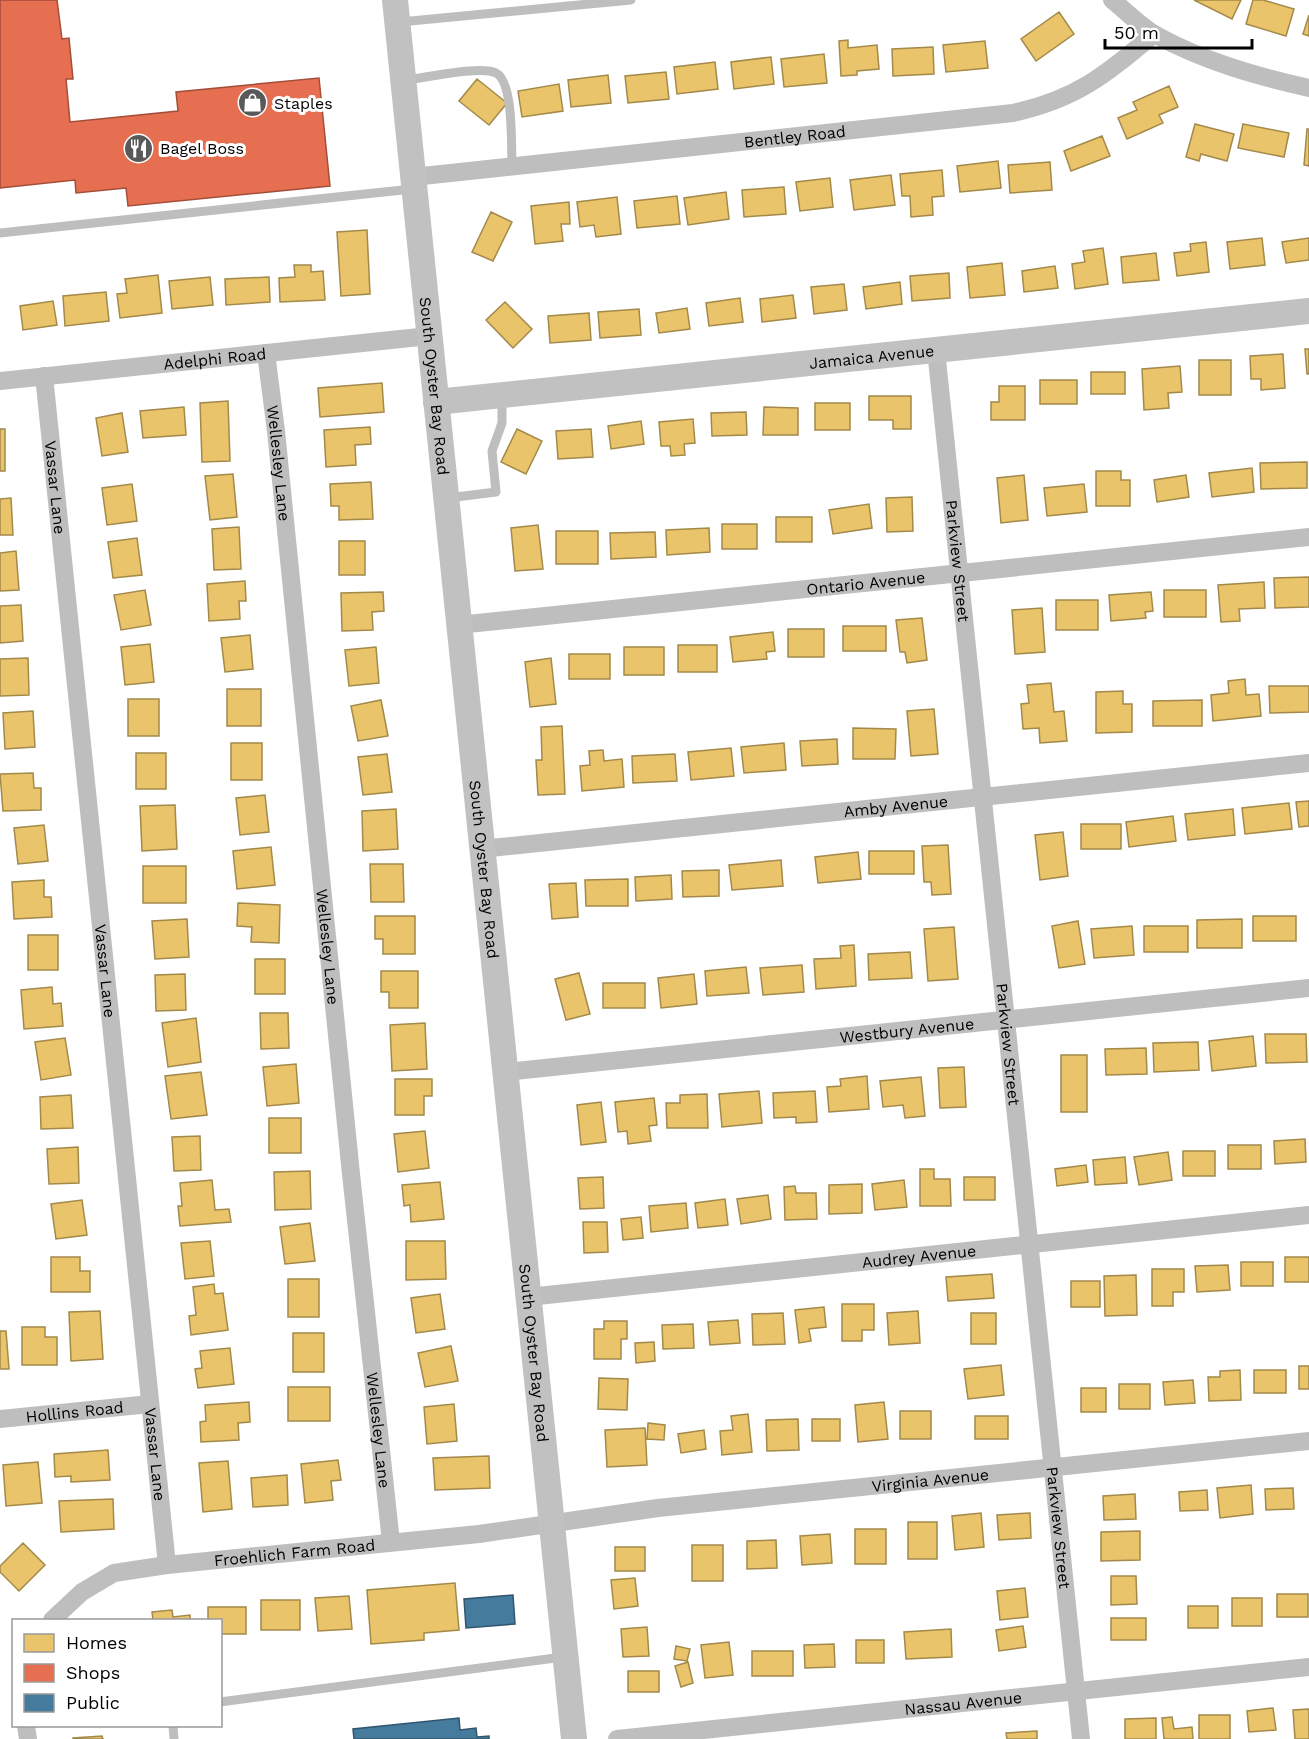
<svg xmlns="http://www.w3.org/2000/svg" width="1309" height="1739" viewBox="0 0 1309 1739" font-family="'Work Sans',sans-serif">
	<rect width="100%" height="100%" fill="#fff"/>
	<!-- homes -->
	<path fill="#e9c46a" stroke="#a3894a" stroke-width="1.5" d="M1194,0H1241L1232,19Z
		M1253,0H1263L1294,9L1286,36L1246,24Z
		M1059,12L1074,34L1036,61L1021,39Z
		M1309,15V36L1303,34Z
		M848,40V48L877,45L879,69L857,71V75L841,76L839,41Z
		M985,41L988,68L946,72L943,45Z
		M933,47L934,74L893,76L892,49Z
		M824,54L827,83L784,87L781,59Z
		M771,57L774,84L734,89L731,62Z
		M715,62L718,89L677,94L674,67Z
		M666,72L669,99L628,103L625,76Z
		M608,75L611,103L571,107L568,80Z
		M477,79L507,103L489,125L459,101Z
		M559,84L563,111L522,117L518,91Z
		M1169,86L1178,107L1159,115L1163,123L1127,139L1118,118L1137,110L1133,102Z
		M1195,124L1234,134L1227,161L1201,154L1199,161L1186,157Z
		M1243,124L1289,133L1284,157L1238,148Z
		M1307,129H1309V166L1304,165Z
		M1102,136L1110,156L1071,171L1064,151Z
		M998,161L1001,188L960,192L957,166Z
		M1050,162L1052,190L1010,193L1008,165Z
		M942,170L944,196L932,197L933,215L911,217L910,196H902L900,174Z
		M891,175L895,205L854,210L850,180Z
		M830,178L833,207L800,211L796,182Z
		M784,187L786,214L744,217L742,190Z
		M726,192L729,219L688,225L684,198Z
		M677,196L680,224L637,228L634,201Z
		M617,197L621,234L596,237L594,225L580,227L577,202Z
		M569,202L570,224H561L563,241L535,244L531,206Z
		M491,212L512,222L493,261L472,252Z
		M367,230L370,294L341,296L337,232Z
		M1262,238L1265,265L1230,269L1227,242Z
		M1309,238V260L1286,263L1282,242Z
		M1206,242L1209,272L1177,276L1174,253L1191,251L1190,244Z
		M1103,248L1108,284L1075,289L1072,264L1085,262L1083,251Z
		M1156,253L1159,280L1123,283L1121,257Z
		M1002,263L1005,295L970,298L967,267Z
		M294,265H311V272L323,271L325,300L280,302L279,278L295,277Z
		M1055,266L1058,288L1024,292L1022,271Z
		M949,273L950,298L912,301L910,276Z
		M158,275L162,313L120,318L117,294L127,293L125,279Z
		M210,277L213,305L172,309L169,281Z
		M269,277L270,302L226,305L225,279Z
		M900,282L902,304L866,309L863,287Z
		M844,284L847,310L814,314L811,287Z
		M106,292L109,321L65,326L63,296Z
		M793,295L796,318L762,322L760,299Z
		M740,298L743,322L709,326L706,303Z
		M53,301L57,325L23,330L20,306Z
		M505,302L532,329L513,348L486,320Z
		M687,308L690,329L659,333L656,313Z
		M639,309L641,335L600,338L598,312Z
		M589,313L591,340L550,343L548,316Z
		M1305,349H1309V374H1307Z
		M1283,354L1285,388L1261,390V379H1251L1250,356Z
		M1199,360H1231V395H1199Z
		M1180,366L1182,392L1168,393L1169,408L1144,410L1142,369Z
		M1091,372H1125V394H1091Z
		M1040,380H1077V404H1040Z
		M382,383L384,412L320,417L318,388Z
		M999,386H1025V420H991V402H999Z
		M869,396H911V429H893V420H869Z
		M228,401L230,461L202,462L200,403Z
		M815,403H850V430H815Z
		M184,407L186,435L143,438L140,411Z
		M764,407L798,408V435H763Z
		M746,412L747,435L712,436L711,413Z
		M122,413L128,452L102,456L96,418Z
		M693,419L695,443L684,444L685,455L671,456L670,446H661L659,422Z
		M641,421L644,444L611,449L608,426Z
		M370,427L371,444L355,445L356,465L326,467L324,430Z
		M0,429H5V471H0Z
		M517,429L542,441L526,474L501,462Z
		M591,429L593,457L558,459L556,431Z
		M1307,462V488L1261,489L1260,463Z
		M1252,468L1254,492L1212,497L1209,473Z
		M1096,471H1121V480H1130V506H1096Z
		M233,474L237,517L210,520L205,476Z
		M1024,475L1028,520L1001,523L997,478Z
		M1186,475L1189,497L1157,502L1154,480Z
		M371,482L373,519L339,520V506H331L330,484Z
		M132,484L137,521L107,525L102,488Z
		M1084,484L1087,512L1047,516L1044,488Z
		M912,497L913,531L887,532L886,498Z
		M11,498L13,535H0V499Z
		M869,504L872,528L833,534L829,510Z
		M776,517H812V542H776Z
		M722,524H757V549H722Z
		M538,525L543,569L515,571L511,528Z
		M239,527L241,569L214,570L212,529Z
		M709,528L710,552L667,555L666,530Z
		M556,531H598V564H556Z
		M655,532L656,557L611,559L610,533Z
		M137,538L142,575L113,578L108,542Z
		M339,541H365V575H339Z
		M16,551L19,590L0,591V553Z
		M1309,577V607L1275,608L1274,578Z
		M245,581L246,601H239L240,619L209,621L207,584Z
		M1264,582L1265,608L1239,609L1240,621L1221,622L1218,585Z
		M145,590L151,625L121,630L114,595Z
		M1164,590H1206V617H1164Z
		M383,592L384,611L372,612L373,630L342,631L341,593Z
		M1151,592L1153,611L1145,612L1146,618L1111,621L1109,595Z
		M1056,600H1098V630H1056Z
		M21,605L23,641L0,643V606Z
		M1042,608L1045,652L1015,654L1012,610Z
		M922,618L927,660L907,663L905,652H900L896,620Z
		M843,626H886V651H843Z
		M788,629H824V657H788Z
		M773,632L775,651L766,652L767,659L733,662L730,637Z
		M250,635L253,669L225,672L221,638Z
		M150,644L154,682L125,685L121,647Z
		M678,645H717V672H678Z
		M376,647L379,683L349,686L345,650Z
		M624,647H664V675H624Z
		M569,654H610V679H569Z
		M28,658L29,695L0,696V659Z
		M551,658L556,704L530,707L525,662Z
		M1245,679L1246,695L1259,694L1261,716L1213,721L1211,695L1229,693L1228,681Z
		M1051,683L1054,712L1064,711L1067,741L1040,743L1039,728L1023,729L1021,704L1029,703L1027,685Z
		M1269,686H1309V712L1270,713Z
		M227,689H261V726H227Z
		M1123,691V704H1132V732L1096,733V692Z
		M128,699H159V736H128Z
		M381,700L388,736L358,741L351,706Z
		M1202,700V726H1153V701Z
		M934,709L938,754L911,756L907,711Z
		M33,711L35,747L5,749L3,713Z
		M562,726L565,794L538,795L536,760H542L541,727Z
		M853,728L896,729L895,759H853Z
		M837,739L838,764L802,766L800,741Z
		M231,743H262V780H231Z
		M784,743L786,770L744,773L741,747Z
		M731,748L734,776L691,780L688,752Z
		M603,750L604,761L622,759L624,787L582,791L580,766L590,765L589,751Z
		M136,753H166V789H136Z
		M387,754L392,792L363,795L358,757Z
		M675,754L677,781L633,783L632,756Z
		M33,773L34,788H41V810L3,811L0,774Z
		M265,795L269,832L240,835L236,798Z
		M1309,801V826L1299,827L1296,802Z
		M1289,803L1292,829L1245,834L1242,808Z
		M175,805L177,849L142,851L140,806Z
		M396,809L398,849L363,851L362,811Z
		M1233,809L1235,835L1188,840L1185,814Z
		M1173,816L1176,841L1129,847L1126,822Z
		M1081,824H1121V849H1081Z
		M44,825L48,861L18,864L14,828Z
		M1063,832L1068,876L1040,880L1035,835Z
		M948,845L951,894L932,895L931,882H924L922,846Z
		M271,847L275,885L237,889L233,851Z
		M869,851H914V874H869Z
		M858,852L861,879L818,883L815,857Z
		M781,860L783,886L732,890L729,865Z
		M370,864H403L404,902H371Z
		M143,866H186V903H143Z
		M719,870V896L683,897L682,871Z
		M671,875L672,899L636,901L635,877Z
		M628,879V906H586L585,880Z
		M44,880V897H51L52,917L14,919L12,882Z
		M576,883L578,917L552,919L549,884Z
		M238,903L280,905L279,943L251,942L252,927L237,926Z
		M375,916H415V954H383V939H375Z
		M1253,916H1296V941H1253Z
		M187,919L189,957L155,959L152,921Z
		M1242,919V948H1197V920Z
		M1078,921L1085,964L1059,968L1052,926Z
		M1132,926L1134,955L1094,958L1091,929Z
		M1144,926H1188V952H1144Z
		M954,927L958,979L928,981L924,929Z
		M28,935H58V970H28Z
		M854,945L856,986L816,989L814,959L841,958L840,946Z
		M910,952L912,978L869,980L868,954Z
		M255,959H285V994H255Z
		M802,965L804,992L763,995L760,968Z
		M746,967L749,993L707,996L705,971Z
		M381,971H418V1008H389V992H381Z
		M579,973L590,1014L566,1020L555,979Z
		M185,974L186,1010L156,1011L155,975Z
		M694,974L697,1004L661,1008L658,978Z
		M603,983H645V1008H603Z
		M52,987L53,1004L61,1003L63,1026L24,1029L21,990Z
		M260,1013H288L289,1048L261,1049Z
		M196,1018L201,1062L168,1067L162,1023Z
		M425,1023L427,1069L392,1071L390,1025Z
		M1265,1034H1306L1307,1062L1266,1063Z
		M1253,1036L1256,1066L1212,1071L1209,1041Z
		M65,1038L71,1075L41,1080L35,1042Z
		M1198,1042L1199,1070L1154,1072L1153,1043Z
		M1146,1048L1147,1074L1106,1075L1105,1049Z
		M1061,1055H1087V1112H1061Z
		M296,1064L299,1103L267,1106L263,1067Z
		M964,1067L966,1107L940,1108L938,1068Z
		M201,1072L207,1115L171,1119L165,1076Z
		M867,1076L869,1109L829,1112L827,1087L841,1086L840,1079Z
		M921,1077L925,1116L905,1118L903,1105L883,1107L880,1081Z
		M395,1079H432V1096H424V1115H395Z
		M759,1091L762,1123L722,1127L719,1094Z
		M815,1091L817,1122L796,1123V1117L774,1118L773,1093Z
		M707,1094L708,1128H667L666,1103H680V1095Z
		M71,1095L73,1128L41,1129L40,1097Z
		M654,1098L657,1125L649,1126L651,1141L628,1144L627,1131L618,1132L615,1102Z
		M601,1102L606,1142L581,1145L577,1105Z
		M269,1118H301V1153H269Z
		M425,1131L429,1168L398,1172L394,1134Z
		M200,1136L201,1170L174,1171L172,1137Z
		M1305,1139L1306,1162L1275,1164L1274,1141Z
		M1228,1145H1261V1169H1228Z
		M78,1147L79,1183L49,1184L47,1149Z
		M1183,1151H1215V1176H1183Z
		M1168,1152L1172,1180L1139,1185L1134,1157Z
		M1125,1157L1127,1183L1095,1185L1093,1160Z
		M1086,1165L1088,1182L1057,1186L1055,1169Z
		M920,1169H934V1179H950L951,1206H920Z
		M310,1171L311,1209L275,1210L274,1172Z
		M603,1177L604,1208L580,1209L578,1178Z
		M964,1177H995V1200H964Z
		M212,1180L215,1210L229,1209L231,1222L180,1226L178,1206H182L180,1183Z
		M904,1180L907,1207L875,1210L872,1184Z
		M440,1182L444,1219L411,1222L410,1205L404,1206L402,1185Z
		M862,1184V1213L829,1214V1185Z
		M795,1186L796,1193H816L817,1219L785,1220L784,1187Z
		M768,1195L771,1219L741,1224L737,1199Z
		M725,1199L728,1225L698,1228L695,1203Z
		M82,1200L87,1235L56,1239L51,1204Z
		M686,1203L688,1228L651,1232L649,1206Z
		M641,1217L643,1238L623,1240L621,1219Z
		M583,1222H607L608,1252L584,1253Z
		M310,1223L315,1261L285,1264L280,1227Z
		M210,1241L214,1276L185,1279L181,1243Z
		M406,1241H445L446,1279L406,1280Z
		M51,1257H80V1271H90V1292H51Z
		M1285,1257H1309V1282H1285Z
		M1241,1262H1273V1286H1241Z
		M1228,1265L1230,1290L1197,1292L1195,1266Z
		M1152,1269H1184V1292H1173V1306H1152Z
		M992,1274L994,1298L948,1301L946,1277Z
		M1136,1275L1137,1315L1105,1316L1104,1276Z
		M288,1279H319V1317H288Z
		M1071,1281H1100V1307H1071Z
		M214,1284L215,1294L223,1293L228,1330L191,1335L189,1316L196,1315L193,1287Z
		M440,1294L445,1329L416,1333L411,1298Z
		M842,1304H874V1330H862V1341H842Z
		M824,1307L826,1327L809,1329L811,1341L799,1343L795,1310Z
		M100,1311L103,1359L71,1361L69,1312Z
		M918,1311L920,1343L889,1345L887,1313Z
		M783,1313L785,1344L753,1345L752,1314Z
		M971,1313H996V1344H971Z
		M738,1320L740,1343L710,1345L708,1322Z
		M604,1321H627V1339H621V1359H594V1329H604Z
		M693,1324L694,1348L663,1349L662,1325Z
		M22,1327H45V1337H57V1365H22Z
		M0,1331H6L9,1369H0Z
		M293,1333H324V1372H293Z
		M654,1342L655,1361L636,1363L635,1343Z
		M451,1346L458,1381L425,1387L418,1353Z
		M230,1348L234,1384L198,1388L195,1369L202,1368L200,1351Z
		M1001,1365L1004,1395L968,1399L964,1369Z
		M1299,1366H1309V1389H1299Z
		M1240,1370L1241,1400L1209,1401L1208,1377H1220V1371Z
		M1254,1370H1286V1393H1254Z
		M599,1378L628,1379L627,1410L598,1409Z
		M1193,1380L1195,1403L1165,1405L1163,1382Z
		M1119,1384H1150V1409H1119Z
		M288,1387H330V1421H288Z
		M1081,1388H1106V1412H1081Z
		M249,1402L250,1422L238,1423L239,1440L201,1442L200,1422L206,1421L205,1405Z
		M884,1402L888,1439L858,1442L855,1405Z
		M454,1404L457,1441L427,1444L424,1407Z
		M900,1411H931V1439H900Z
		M748,1414L752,1452L722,1455L720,1431L733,1430L731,1416Z
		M975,1416H1008V1439H975Z
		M798,1419L799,1450L767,1451L766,1420Z
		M812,1419H840V1441H812Z
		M648,1423L665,1425L664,1440L647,1439Z
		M645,1428L647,1465L607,1467L605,1430Z
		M704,1430L706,1449L681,1453L678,1434Z
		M108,1450L110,1480L71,1482V1476L55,1477L54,1454Z
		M489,1456L490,1488L435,1490L433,1458Z
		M338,1460L341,1480L331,1481L333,1500L305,1503L301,1464Z
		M228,1461L232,1509L203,1512L199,1463Z
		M38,1462L42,1503L6,1506L3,1465Z
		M287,1475L288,1505L253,1507L251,1478Z
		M1251,1485L1253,1514L1220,1518L1217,1488Z
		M1293,1488L1294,1509L1266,1510L1265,1489Z
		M1207,1490L1208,1510L1180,1511L1179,1492Z
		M1135,1494L1136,1519L1104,1520L1103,1496Z
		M113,1499L114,1529L61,1532L59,1501Z
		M981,1513L984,1547L955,1550L952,1516Z
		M1030,1513L1031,1538L999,1540L997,1515Z
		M908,1522H937V1559H908Z
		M855,1529H886V1564H855Z
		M1140,1531V1560L1101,1561V1532Z
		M830,1534L832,1563L802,1565L800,1536Z
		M776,1540L777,1568L747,1569V1541Z
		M23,1543L45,1565L19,1591L0,1572V1566Z
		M692,1545H723V1581H692Z
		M615,1547H645V1571H615Z
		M1111,1576H1136L1137,1604L1111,1605Z
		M635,1578L638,1606L614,1609L611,1580Z
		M455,1583L459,1630L424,1633V1640L371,1644L367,1590Z
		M1025,1588L1028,1617L1000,1620L997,1591Z
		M1277,1594H1308V1617H1277Z
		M349,1596L352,1629L318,1631L315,1598Z
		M1232,1598H1262V1626H1232Z
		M261,1600H300V1630H261Z
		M1188,1606H1218V1628H1188Z
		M208,1607H246V1634H220V1620H208Z
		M172,1610L173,1617L190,1615V1620H153L152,1612Z
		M1111,1618H1146V1640H1111Z
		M1023,1626L1026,1647L999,1651L996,1630Z
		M647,1627L649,1656L623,1657L621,1629Z
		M951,1629L952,1657L906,1659L904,1632Z
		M856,1640H884V1663H856Z
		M729,1642L733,1675L705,1678L701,1645Z
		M834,1644L835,1667L805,1668L804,1645Z
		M676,1646L690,1649L687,1661L674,1659Z
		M752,1651H793V1676H752Z
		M688,1662L693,1683L681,1687L675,1666Z
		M628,1671H659V1692H628Z
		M1273,1708L1276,1730L1249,1732L1247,1711Z
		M1309,1709V1739H1295L1293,1710Z
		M1199,1715H1230V1739H1199Z
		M1172,1717L1174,1729L1192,1727L1193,1739H1164L1162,1718Z
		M1156,1718V1739H1125V1719Z
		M1037,1731V1739H1007L1006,1733Z
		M102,1736L103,1739H73V1738Z"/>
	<!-- shops -->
	<path fill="#e76f51" stroke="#a24e39" stroke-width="1.5" d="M0,0H57L62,39L69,38L73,79H66L70,122L178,111L176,92L319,78L330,186L128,206L126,188L76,193L75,180L0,188Z"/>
	<!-- public -->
	<path fill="#457b9d" stroke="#30566e" stroke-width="1.5" d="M513,1595L515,1624L466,1628L464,1599Z
		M459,1718L460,1730L476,1728L477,1737L489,1736V1739H354L353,1729Z"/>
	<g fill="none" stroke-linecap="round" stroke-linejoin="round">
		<!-- lane -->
		<path stroke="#bebebe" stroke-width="9" d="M400,22L631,0
			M405,80C424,78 482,65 496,73C514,82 511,147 512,166
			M0,233L412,189
			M448,498L496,492L492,451L502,423V398
			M220,1702L563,1657
			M173,1726L174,1739"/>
		<!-- street -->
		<g stroke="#bebebe" stroke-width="18">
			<path d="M1112,0C1126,11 1140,26 1156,35C1203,61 1256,76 1309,88"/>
			<path id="s1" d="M413,177L1013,113C1077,99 1105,75 1154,34"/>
			<path id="s2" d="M936,350L1081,1739"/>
			<path id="s3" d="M266,353L276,431L351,1174L391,1542"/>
			<path id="s4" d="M44,376L167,1565"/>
			<path id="s5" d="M0,381L429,336"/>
			<path id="s6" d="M458,625L1309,537"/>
			<path id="s7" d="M481,849L1309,763"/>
			<path id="s8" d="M505,1072L1309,988"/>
			<path id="s9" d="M528,1297L1309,1215"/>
			<path id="s10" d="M0,1419L150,1404"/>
			<path id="s11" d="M52,1620L82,1592L114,1573L167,1565L479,1534L658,1508L1309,1441"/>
			<path d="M26,1726L28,1739"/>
			<path id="s12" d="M617,1739L1309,1667"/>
		</g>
		<!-- secondary -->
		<g stroke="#c1c1c1" stroke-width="26">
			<path id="s13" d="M395,0L574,1739"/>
			<path id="s14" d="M436,402L1309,311"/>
		</g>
	</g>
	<!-- icons -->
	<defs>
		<symbol id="shop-disc" viewBox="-11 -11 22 22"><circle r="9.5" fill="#595959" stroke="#fff"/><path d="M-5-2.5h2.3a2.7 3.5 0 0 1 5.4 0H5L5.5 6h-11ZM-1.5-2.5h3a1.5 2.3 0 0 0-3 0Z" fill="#fff"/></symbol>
		<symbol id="restaurant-disc" viewBox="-11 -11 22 22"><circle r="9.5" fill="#595959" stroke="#fff"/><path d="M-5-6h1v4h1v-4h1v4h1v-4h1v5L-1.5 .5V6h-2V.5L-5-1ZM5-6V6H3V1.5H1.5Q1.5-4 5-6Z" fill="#fff"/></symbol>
	</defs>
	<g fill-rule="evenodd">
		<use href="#shop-disc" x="236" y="86" width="33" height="33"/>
		<use href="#restaurant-disc" x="122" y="132" width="33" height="33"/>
	</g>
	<g text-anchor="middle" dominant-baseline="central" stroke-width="6" stroke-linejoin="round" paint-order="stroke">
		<!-- poi labels -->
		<g font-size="16" fill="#000" stroke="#fff" text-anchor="start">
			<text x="274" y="103">Staples</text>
			<text x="160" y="148">Bagel Boss</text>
		</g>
		<!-- street labels -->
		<g font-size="16" fill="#000" stroke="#fff">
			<text stroke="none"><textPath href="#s1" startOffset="384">Bentley Road</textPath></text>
			<text stroke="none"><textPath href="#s14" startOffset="438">Jamaica Avenue</textPath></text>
			<text stroke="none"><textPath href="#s5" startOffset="216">Adelphi Road</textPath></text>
			<text stroke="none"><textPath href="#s13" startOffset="388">South Oyster Bay Road</textPath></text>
			<text stroke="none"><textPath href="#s3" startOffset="111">Wellesley Lane</textPath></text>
			<text stroke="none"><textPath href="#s4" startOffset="112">Vassar Lane</textPath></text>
			<text stroke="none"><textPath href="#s2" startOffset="212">Parkview Street</textPath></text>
			<text stroke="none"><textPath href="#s6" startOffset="410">Ontario Avenue</textPath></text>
			<text stroke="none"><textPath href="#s7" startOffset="417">Amby Avenue</textPath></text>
			<text stroke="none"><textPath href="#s13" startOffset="874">South Oyster Bay Road</textPath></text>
			<text stroke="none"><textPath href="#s3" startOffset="597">Wellesley Lane</textPath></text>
			<text stroke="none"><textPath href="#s4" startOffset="598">Vassar Lane</textPath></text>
			<text stroke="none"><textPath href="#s8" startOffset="404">Westbury Avenue</textPath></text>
			<text stroke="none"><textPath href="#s2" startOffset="698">Parkview Street</textPath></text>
			<text stroke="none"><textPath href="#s9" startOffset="393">Audrey Avenue</textPath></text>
			<text stroke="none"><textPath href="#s13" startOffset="1360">South Oyster Bay Road</textPath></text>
			<text stroke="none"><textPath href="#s10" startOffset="75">Hollins Road</textPath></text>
			<text stroke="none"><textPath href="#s3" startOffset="1083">Wellesley Lane</textPath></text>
			<text stroke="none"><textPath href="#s4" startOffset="1084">Vassar Lane</textPath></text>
			<text stroke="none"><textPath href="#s11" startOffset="900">Virginia Avenue</textPath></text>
			<text stroke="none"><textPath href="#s2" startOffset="1184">Parkview Street</textPath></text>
			<text stroke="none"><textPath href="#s11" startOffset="260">Froehlich Farm Road</textPath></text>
			<text stroke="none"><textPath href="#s12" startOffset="348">Nassau Avenue</textPath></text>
		</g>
	</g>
	<!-- legend -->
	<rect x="12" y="1619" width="210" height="108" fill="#ffffff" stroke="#999999" stroke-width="1.5"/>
	<rect x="24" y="1634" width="30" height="18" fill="#e9c46a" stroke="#999999" stroke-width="1.5"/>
	<text x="66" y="1649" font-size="18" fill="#000000">Homes</text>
	<rect x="24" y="1664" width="30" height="18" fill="#e76f51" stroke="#999999" stroke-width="1.5"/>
	<text x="66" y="1679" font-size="18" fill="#000000">Shops</text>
	<rect x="24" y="1694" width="30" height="18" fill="#457b9d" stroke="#999999" stroke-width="1.5"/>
	<text x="66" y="1709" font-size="18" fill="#000000">Public</text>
	<!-- scale -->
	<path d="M1105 39v9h147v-9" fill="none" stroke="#000000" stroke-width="3"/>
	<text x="1114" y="39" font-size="18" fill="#000000" stroke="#ffffff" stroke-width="4.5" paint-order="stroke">50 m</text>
</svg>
